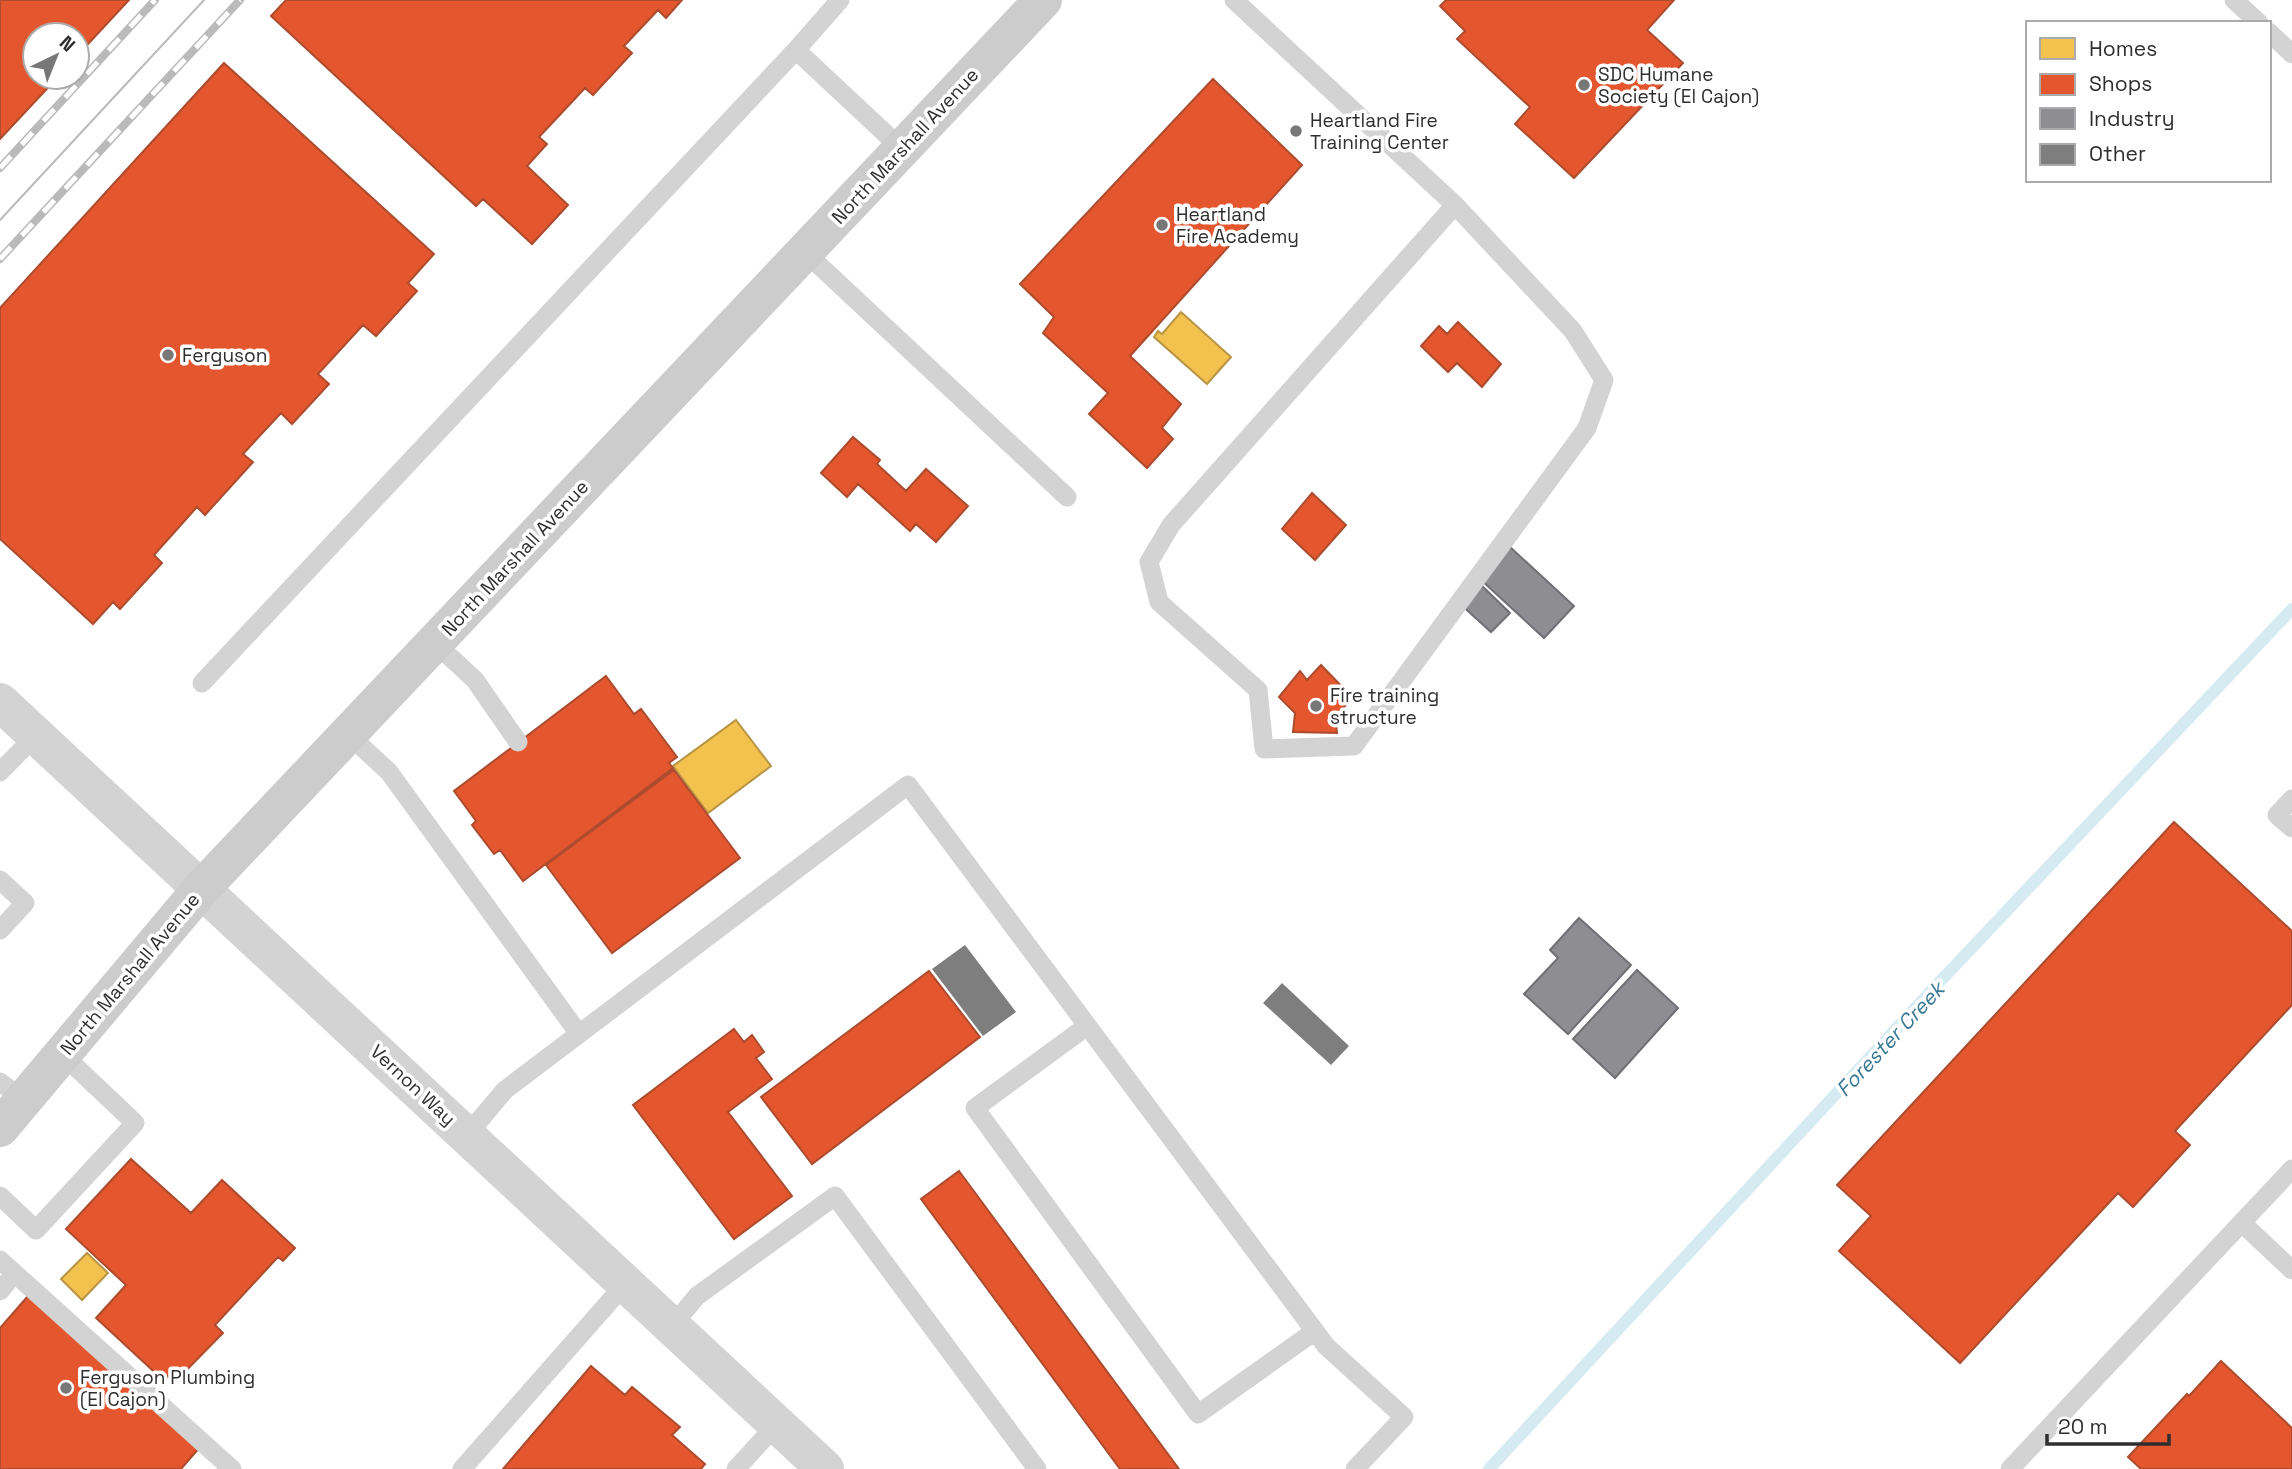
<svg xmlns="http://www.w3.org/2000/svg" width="2292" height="1469" viewBox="0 0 2292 1469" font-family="'Space Grotesk',sans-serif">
	<rect width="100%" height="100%" fill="#fff"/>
	<!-- homes -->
	<path fill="#f2c14e" stroke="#b79544" stroke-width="2" d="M1181,312L1231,357L1207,384L1154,337L1158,331L1162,334Z
		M736,720L771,766L708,813L673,766Z
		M87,1253L108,1273L82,1300L61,1279Z"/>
	<!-- shops -->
	<path fill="#e4572e" stroke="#ad4b2e" stroke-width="2" d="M0,0H129L77,56V35H35V77H58L0,139Z
		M286,0H682L666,18L658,10L624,46L632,53L593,95L585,88L539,137L547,144L527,166L568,205L532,244L483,199L476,206L271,16Z
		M1446,0H1674L1647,30L1683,63L1574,178L1515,124L1530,107L1457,39L1465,31L1440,6Z
		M224,63L434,254L408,283L417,291L376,336L363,325L318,374L329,384L292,424L281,413L243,454L253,462L205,515L197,507L154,555L162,563L120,609L113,602L93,624L0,539V308Z
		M1213,79L1302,165L1130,356L1181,404L1162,428L1173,439L1147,468L1089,414L1108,393L1043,333L1054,317L1020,284Z
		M1458,322L1501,364L1482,387L1457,363L1448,372L1421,346L1439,326L1447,334Z
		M853,437L880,460L877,464L906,491L926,469L968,506L936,542L916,524L910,531L858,484L847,497L821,473Z
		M1312,493L1346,525L1315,560L1282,529Z
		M1321,665L1353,698L1335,716L1337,733L1293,732L1295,713L1279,697L1300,671L1307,680Z
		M606,676L634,714L641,709L677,757L669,763L673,768L523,881L500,850L494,854L472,825L476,821L454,791Z
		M674,770L740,858L612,953L546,865Z
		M2174,822L2292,931V1005L2175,1131L2190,1145L2133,1207L2118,1193L1960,1363L1839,1251L1871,1216L1837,1185Z
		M929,971L980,1037L812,1164L761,1097Z
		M734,1029L744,1042L752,1035L764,1052L756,1058L772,1079L728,1112L792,1196L734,1239L633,1105Z
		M131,1159L191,1213L222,1180L295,1248L283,1261L278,1257L215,1325L223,1333L175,1382L168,1376L164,1381L96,1318L126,1285L66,1229Z
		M959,1171L1179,1469H1120L921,1199Z
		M28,1296L200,1447L181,1469H0V1328Z
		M2221,1361L2292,1428V1469H2141L2128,1457L2187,1394L2189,1396Z
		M591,1366L625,1395L632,1387L680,1427L672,1435L705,1464L701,1469H503Z"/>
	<!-- industry -->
	<path fill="#8d8d92" stroke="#707074" stroke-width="2" d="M1510,547L1574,606L1544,638L1480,579Z
		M1477,581L1510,613L1491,632L1458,602Z
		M1579,918L1631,965L1568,1034L1524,994L1558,958L1550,950Z
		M1637,970L1678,1008L1615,1078L1573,1039Z"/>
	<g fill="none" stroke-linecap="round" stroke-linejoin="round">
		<!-- stream -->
		<path stroke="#d6eaf2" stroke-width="12" d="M1489,1469L1932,990L2292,609"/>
	</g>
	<!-- building -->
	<path fill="#7e7e7e" d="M965,945L1016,1012L983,1036L932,969Z
		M1282,983L1349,1046L1331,1065L1263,1003Z"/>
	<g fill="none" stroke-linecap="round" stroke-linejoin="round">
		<!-- service -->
		<path stroke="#d3d3d3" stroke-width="19" d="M840,0L796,50L902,149
			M1234,0L1455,205L1573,331L1604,380L1587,428L1354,746L1264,749L1258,690L1159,602L1149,562L1171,525L1455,205
			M2234,0L2259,23
			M2269,32L2292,54
			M805,252L1067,497
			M435,643L475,680L518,742
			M202,683L796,50
			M348,734L389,772L579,1034
			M0,772L36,735
			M2292,799L2277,815L2292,828
			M0,880L25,903L0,930
			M1087,1026L975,1108L1198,1414L1315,1331
			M0,1082L24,1100
			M467,1135L505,1090L908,785L1326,1346L1404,1417L1355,1469
			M0,1196L36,1230L135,1123L62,1054
			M2242,1223L2292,1270
			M0,1260L232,1469
			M0,1291L14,1274
			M672,1326L697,1296L835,1196L1037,1469
			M462,1469L626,1283
			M736,1469L777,1424
			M2010,1469L2292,1169"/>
		<!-- tertiary -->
		<path stroke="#d3d3d3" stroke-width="38" d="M0,702L825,1469"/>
		<!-- secondary -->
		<path stroke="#ccc" stroke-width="38" d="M0,1128L202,888L1043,0"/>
		<!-- tram -->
		<path stroke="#bababa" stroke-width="2" d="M0,220L204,0"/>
		<defs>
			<path id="rail" d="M0,168L155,0
				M0,259L240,0"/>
		</defs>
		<!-- rail casing -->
		<use href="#rail" stroke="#bababa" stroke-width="8"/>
		<!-- rail -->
		<use href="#rail" stroke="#fff" stroke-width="5" stroke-dasharray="16" stroke-linecap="butt"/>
	</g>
	<!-- markers -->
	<g fill="#777" stroke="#fff" stroke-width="2.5">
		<circle cx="1584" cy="85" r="7"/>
		<circle cx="1296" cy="131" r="7"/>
		<circle cx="1162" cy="225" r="7"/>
		<circle cx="168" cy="355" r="7"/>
		<circle cx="1316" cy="706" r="7"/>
		<circle cx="66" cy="1388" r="7"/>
	</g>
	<g text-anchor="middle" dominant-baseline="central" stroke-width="7" stroke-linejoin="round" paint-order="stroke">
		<!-- poi labels -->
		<g font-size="19" fill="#2e2e2e" stroke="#fff" text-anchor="start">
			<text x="1598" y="74">SDC Humane<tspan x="1598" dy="22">Society (El Cajon)</tspan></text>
			<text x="1310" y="120">Heartland Fire<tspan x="1310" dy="22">Training Center</tspan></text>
			<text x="1176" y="214">Heartland<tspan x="1176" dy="22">Fire Academy</tspan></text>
			<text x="182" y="355">Ferguson</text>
			<text x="1330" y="695">Fire training<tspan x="1330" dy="22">structure</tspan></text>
			<text x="80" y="1377">Ferguson Plumbing<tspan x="80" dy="22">(El Cajon)</tspan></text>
		</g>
		<!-- street labels -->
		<g font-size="19" fill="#2e2e2e" stroke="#fff">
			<text transform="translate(905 146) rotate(-47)">North Marshall Avenue</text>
			<text transform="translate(515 558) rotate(-47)">North Marshall Avenue</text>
			<text transform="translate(130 974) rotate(-50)">North Marshall Avenue</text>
			<text transform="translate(413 1085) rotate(43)">Vernon Way</text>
		</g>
		<!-- water labels -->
		<g font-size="21" font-style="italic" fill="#377994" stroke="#fff">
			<text transform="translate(1890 1039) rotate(-47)">Forester Creek</text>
		</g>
	</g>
	<!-- legend -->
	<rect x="2026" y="21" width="245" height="161" fill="#ffffff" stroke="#ababab" stroke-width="2"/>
	<rect x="2040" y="38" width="35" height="21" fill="#f2c14e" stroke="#ababab" stroke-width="2"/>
	<text x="2089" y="56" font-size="21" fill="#2e2e2e">Homes</text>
	<rect x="2040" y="74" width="35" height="21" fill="#e4572e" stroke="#ababab" stroke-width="2"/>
	<text x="2089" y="91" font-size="21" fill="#2e2e2e">Shops</text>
	<rect x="2040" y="108" width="35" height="21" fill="#8d8d92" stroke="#ababab" stroke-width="2"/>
	<text x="2089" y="126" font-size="21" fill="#2e2e2e">Industry</text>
	<rect x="2040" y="144" width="35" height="21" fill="#7e7e7e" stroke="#ababab" stroke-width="2"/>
	<text x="2089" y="161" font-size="21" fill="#2e2e2e">Other</text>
	<!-- north arrow -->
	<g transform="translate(56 56) rotate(43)"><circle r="33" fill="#ffffff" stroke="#ababab" stroke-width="2"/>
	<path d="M0-5L12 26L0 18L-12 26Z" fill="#777777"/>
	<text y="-10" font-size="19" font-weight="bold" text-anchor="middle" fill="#2e2e2e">N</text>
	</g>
	<!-- scale -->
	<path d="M2047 1434v10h122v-10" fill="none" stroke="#2e2e2e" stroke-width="3.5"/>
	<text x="2058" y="1434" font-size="21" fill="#2e2e2e" stroke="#ffffff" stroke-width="5" paint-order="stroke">20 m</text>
</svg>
